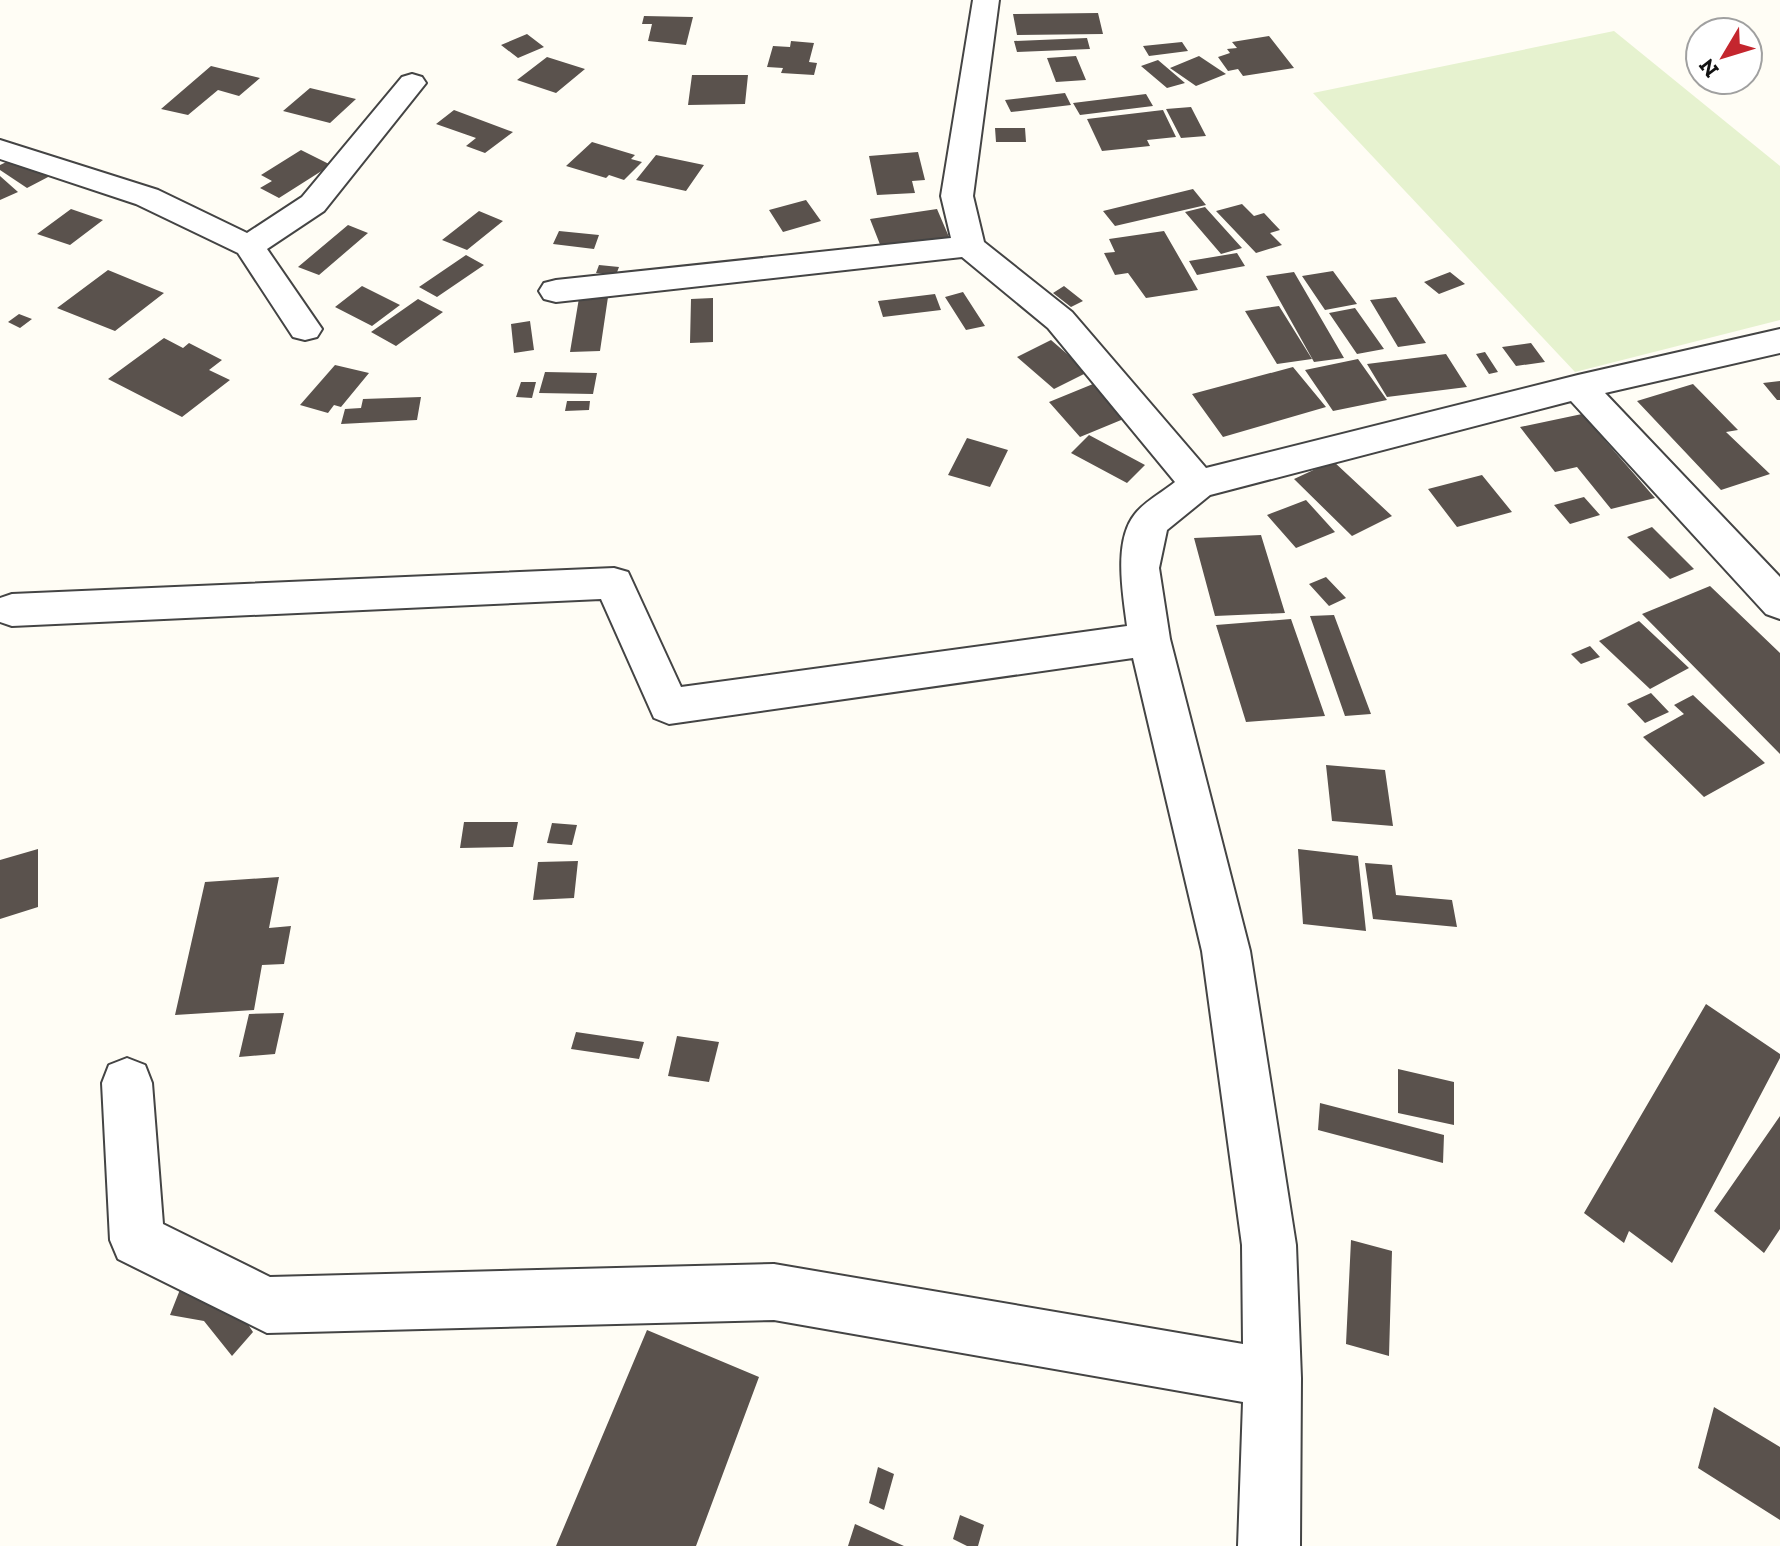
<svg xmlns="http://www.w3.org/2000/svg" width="1780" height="1546" viewBox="0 0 1780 1546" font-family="'Zilla Slab',serif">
	<rect width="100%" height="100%" fill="#fffdf5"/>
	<!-- pitch -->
	<path fill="#e6f2cf" d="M1614,31L1780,166V320L1575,372L1313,93Z"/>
	<!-- building -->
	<path fill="#5a524d" d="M1098,13L1103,34L1017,35L1013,14Z
		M644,16L693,17L686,45L648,41L652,24H642Z
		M527,34L544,47L518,58L501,45Z
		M1269,36L1294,68L1243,76L1238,69L1228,71L1218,57L1230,53L1227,49L1237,48L1232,42Z
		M1087,38L1090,49L1017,52L1014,41Z
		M791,41L814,43L809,62L817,63L814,75L781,73L783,68L767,67L773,46L790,47Z
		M1182,42L1188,51L1149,56L1143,46Z
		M1076,56L1086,80L1056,82L1047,58Z
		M1199,56L1226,74L1196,86L1170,68Z
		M547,57L585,69L556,93L517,80Z
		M1158,60L1185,83L1167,88L1141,66Z
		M211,66L260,78L239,96L218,90L188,115L161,109Z
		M692,75H748L745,104L688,105Z
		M310,88L356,99L330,123L283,111Z
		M1065,93L1071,105L1011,112L1005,100Z
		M1146,94L1153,106L1080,115L1073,103Z
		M1191,107L1206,136L1181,138L1166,109Z
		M454,110L513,132L485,153L466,146L476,138L436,124Z
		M1163,110L1176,137L1147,140L1150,146L1102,151L1087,119Z
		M995,128H1025L1026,142H996Z
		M592,142L635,155L631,159L642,162L624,180L609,175L606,178L566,166Z
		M301,150L331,165L279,198L260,188L272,181L261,175Z
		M918,152L925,180L912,181L915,193L877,195L869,156Z
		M656,155L704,165L686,191L636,180Z
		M19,156L50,176L27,188L0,170V165Z
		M0,176L18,192L0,200Z
		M1193,189L1206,205L1115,226L1103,211Z
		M806,200L821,221L783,232L769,210Z
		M1242,204L1254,216L1264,213L1280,230L1270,233L1282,245L1256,253L1216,211Z
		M1205,207L1242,248L1221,254L1185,212Z
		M71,209L103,220L70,245L37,234Z
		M937,209L949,237L881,247L870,219Z
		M479,211L503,221L467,250L442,240Z
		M348,225L368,233L319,275L298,267Z
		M559,231L599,235L594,249L553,244Z
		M1164,231L1198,290L1146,298L1128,273L1115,275L1104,253L1115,252L1109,239Z
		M1237,253L1245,266L1197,275L1189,261Z
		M466,255L484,265L437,297L419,287Z
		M599,265L619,267L616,275L596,273Z
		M108,270L164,293L115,331L57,308Z
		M1333,271L1357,304L1325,310L1302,276Z
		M1294,272L1344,358L1314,362L1266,276Z
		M1450,272L1465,284L1439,294L1424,282Z
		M362,286L400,305L372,326L335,307Z
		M1064,286L1083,301L1071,307L1053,293Z
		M963,292L985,326L966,330L945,297Z
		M935,294L941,310L883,317L878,301Z
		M608,297L600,351L570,352L579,298Z
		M1396,297L1426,343L1398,347L1370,300Z
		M713,298V342L690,343L691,299Z
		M418,299L443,312L396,346L371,332Z
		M1279,306L1312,359L1277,364L1245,311Z
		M1355,308L1384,349L1357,354L1329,313Z
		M19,314L32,319L20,328L8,322Z
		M530,321L534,350L514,353L511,324Z
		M164,338L183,348L189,343L222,360L209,370L230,380L182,417L108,379Z
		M1051,340L1088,372L1054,389L1017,357Z
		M1531,343L1545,362L1516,366L1502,347Z
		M1485,352L1498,372L1489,374L1476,354Z
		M1446,354L1467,387L1387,397L1367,364Z
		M1358,359L1387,400L1333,411L1305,370Z
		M335,365L369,373L341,407L334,405L328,413L300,405Z
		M1293,367L1326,407L1223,437L1192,394Z
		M545,372L597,373L593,394L539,393Z
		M1780,381V400H1777L1763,383Z
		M521,382H536L532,398L516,397Z
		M1093,384L1126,418L1080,437L1049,402Z
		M1693,384L1738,430L1726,432L1770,474L1721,490L1637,401Z
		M421,397L417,420L341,424L345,409L361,408L363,399Z
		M567,401H590L589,410L565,411Z
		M1582,414L1655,498L1611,509L1577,467L1555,472L1520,427Z
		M1089,435L1145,465L1127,483L1071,453Z
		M967,438L1008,450L990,487L948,475Z
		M1333,461L1392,516L1352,536L1294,479Z
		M1482,475L1512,512L1457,527L1428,489Z
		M1584,497L1600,515L1570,524L1554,505Z
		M1306,500L1335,532L1296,548L1267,515Z
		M1652,527L1694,569L1670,579L1627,537Z
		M1261,535L1285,613L1215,616L1194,538Z
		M1326,577L1346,598L1329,606L1309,584Z
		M1710,586L1780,653V754L1642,614Z
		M1334,615L1371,714L1345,716L1310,616Z
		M1291,619L1325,716L1246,722L1216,625Z
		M1639,621L1689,668L1650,689L1599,641Z
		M1590,646L1600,657L1581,664L1571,654Z
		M1651,693L1669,712L1645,723L1627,704Z
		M1693,695L1765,763L1704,797L1643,737L1684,714L1674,705Z
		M1326,765L1385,770L1393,826L1332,821Z
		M464,822H518L513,847L460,848Z
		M552,823L577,825L572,845L547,843Z
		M38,849V907L0,919V860Z
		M1298,849L1358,856L1366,931L1303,924Z
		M578,861L574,898L533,900L538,862Z
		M1365,863L1392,865L1396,895L1452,900L1457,927L1373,919Z
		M279,877L269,928L291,926L284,964L262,965L254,1010L175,1015L205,882Z
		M1706,1004L1780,1054V1058L1672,1263L1629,1231L1624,1243L1584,1213Z
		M284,1013L275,1054L239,1057L249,1014Z
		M576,1032L644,1042L639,1059L571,1049Z
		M677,1036L719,1042L709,1082L668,1076Z
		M1398,1069L1454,1082V1125L1398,1113Z
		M1320,1103L1444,1135L1443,1163L1318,1130Z
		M1780,1116V1229L1764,1253L1714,1211Z
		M1351,1240L1392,1251L1389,1356L1346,1344Z
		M181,1287L227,1293L253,1332L232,1356L204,1321L170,1315Z
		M647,1330L759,1377L696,1546H556Z
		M1714,1407L1780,1447V1520L1698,1468Z
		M878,1467L894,1474L884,1510L869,1503Z
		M960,1515L984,1525L978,1546H967L953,1539Z
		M855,1524L904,1546H848Z"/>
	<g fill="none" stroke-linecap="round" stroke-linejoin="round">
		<defs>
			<path id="minor" d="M973,0H999L973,196L984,242L1072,312L1206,468L1578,375L1780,329V353L1605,393L1780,577V619L1766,614L1571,401L1210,495L1167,530L1159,568L1170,639L1250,951L1296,1245L1301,1378L1300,1546H1238L1243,1402L774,1320L267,1333L118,1259L110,1240L102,1083L109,1065L127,1058L145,1065L152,1083L163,1224L270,1277L774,1264L1243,1344L1242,1245L1202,951L1133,658L669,724L654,718L601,599L12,626L0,622V598L12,594L614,568L628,572L681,687L1127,626C1123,594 1113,541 1135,514C1145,501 1163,492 1175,482L1048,328L962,257L556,302L544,299L539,291L544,283L556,280L951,238L941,196Z
				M412,74L422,77L426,83L324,211L267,249L322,329L317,337L305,340L293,337L238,253L136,204L0,159V140L158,190L247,233L302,197L402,77Z"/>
		</defs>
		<!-- minor casing -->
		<use href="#minor" stroke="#444" stroke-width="4"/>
		<!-- minor -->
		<use href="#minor" fill="#fff" fill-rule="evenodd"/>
	</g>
	<!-- north arrow -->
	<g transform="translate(1724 56) rotate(232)"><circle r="38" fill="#ffffff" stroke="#a0a0a0" stroke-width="2"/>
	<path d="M0-6L14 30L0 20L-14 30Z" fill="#c4262e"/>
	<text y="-12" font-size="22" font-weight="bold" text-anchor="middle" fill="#111111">N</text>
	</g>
</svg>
